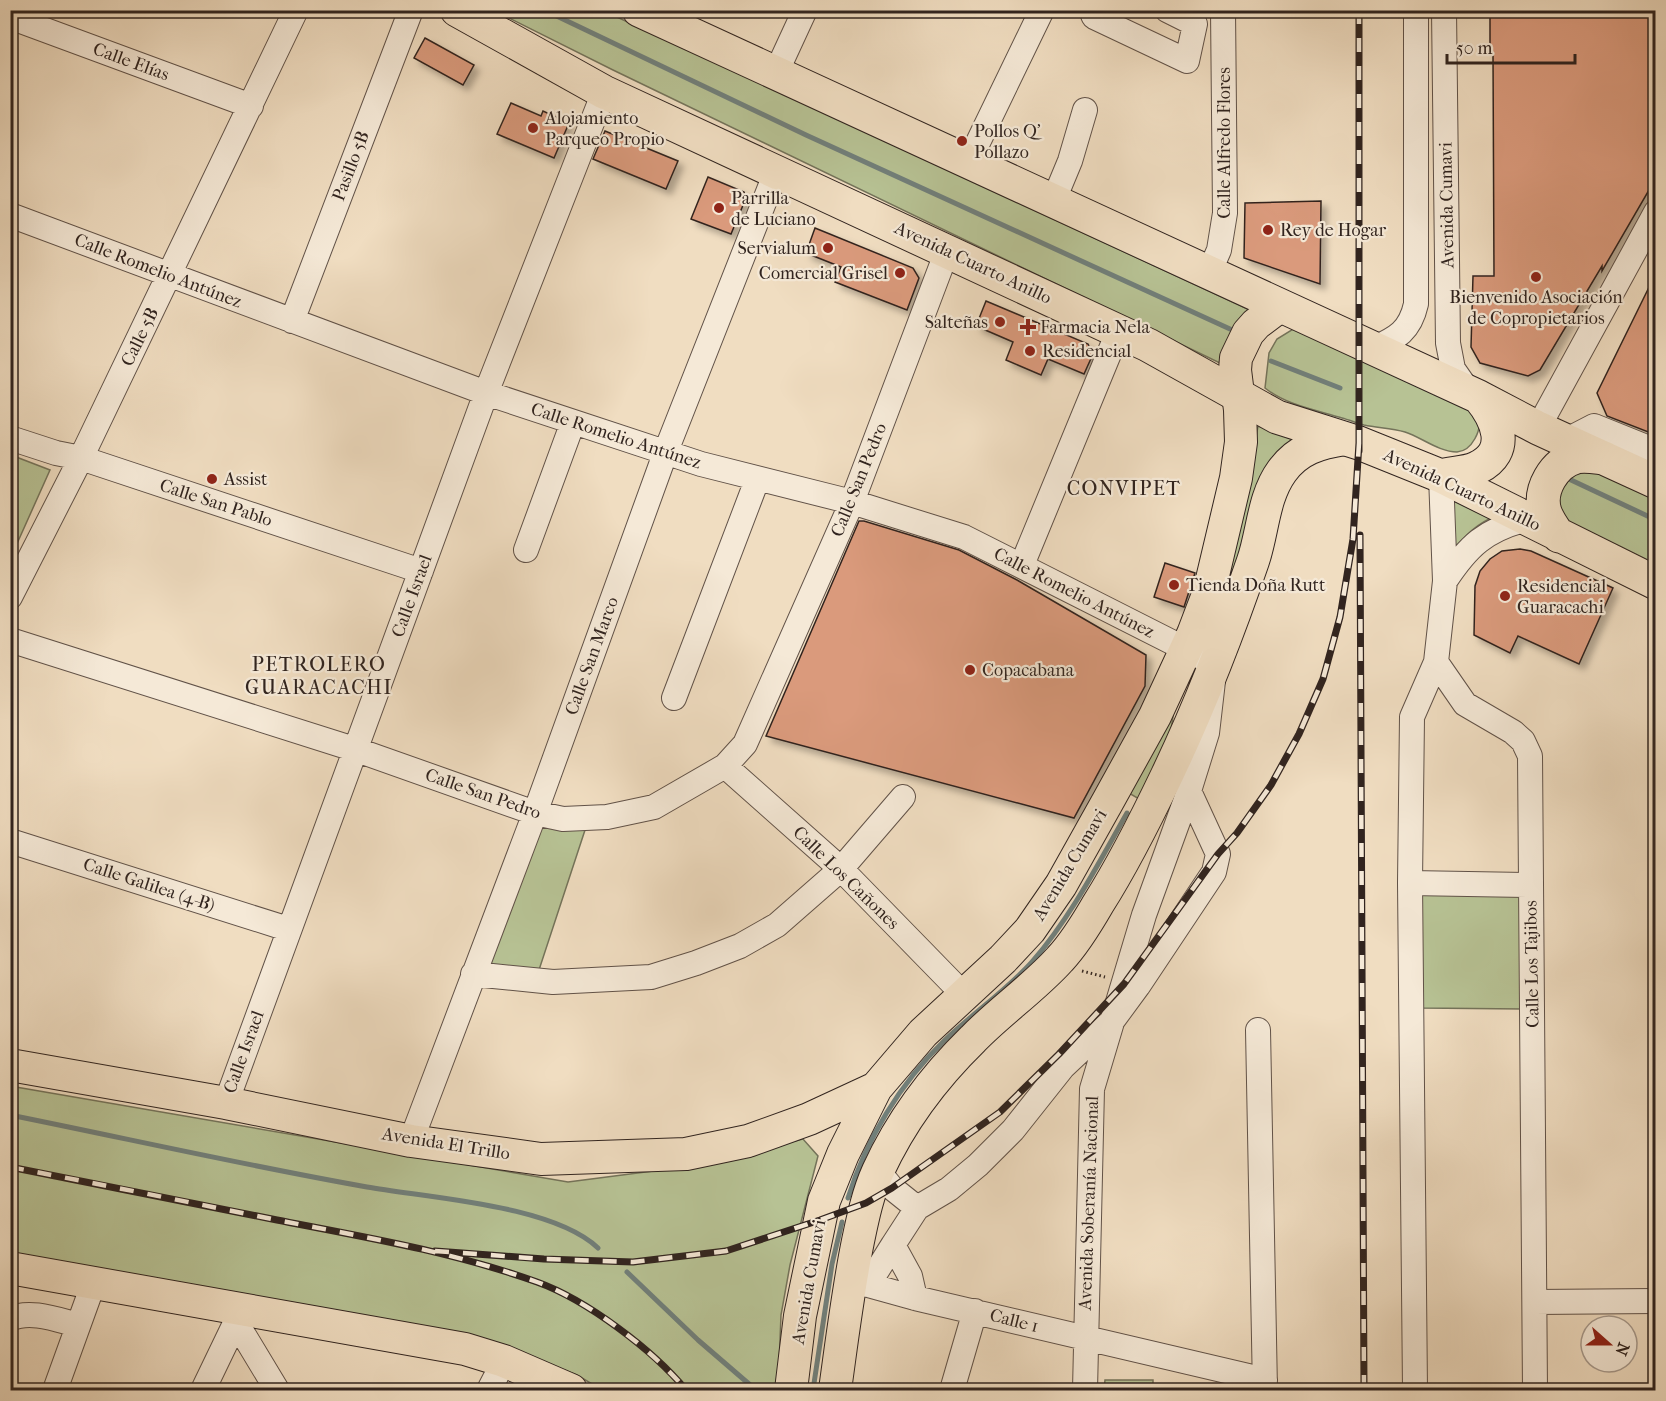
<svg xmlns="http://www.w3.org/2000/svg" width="1666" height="1401" viewBox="0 0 1666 1401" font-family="'IM FELL French Canon',serif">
	<defs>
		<filter id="shadow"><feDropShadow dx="5.5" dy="5.5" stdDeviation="3" flood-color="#0004"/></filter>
	</defs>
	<rect width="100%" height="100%" fill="#f0ddc1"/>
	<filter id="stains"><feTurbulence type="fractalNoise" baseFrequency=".00333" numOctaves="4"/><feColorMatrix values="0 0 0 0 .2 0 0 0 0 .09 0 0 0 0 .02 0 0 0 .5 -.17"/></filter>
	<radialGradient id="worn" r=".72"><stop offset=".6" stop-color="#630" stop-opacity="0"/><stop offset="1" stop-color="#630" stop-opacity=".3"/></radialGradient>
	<!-- green -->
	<path fill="#b7c294" stroke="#74735a" stroke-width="1.5" d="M495,11H604L1252,311L1224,365L613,70Z
		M1298,326L1473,409C1474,411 1477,413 1478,416C1483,429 1472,451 1457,452C1439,452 1421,437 1405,432C1391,428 1378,428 1364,425C1357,423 1349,420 1342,418C1316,410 1286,405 1265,388L1269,353L1277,339Z
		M1258,426L1301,443L1245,552L1214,618L1249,477Z
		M11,455L50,470L11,557Z
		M1599,466L1655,493V567L1558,517L1555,493L1574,468Z
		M1451,492L1500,514C1475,524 1466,535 1449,555Z
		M1174,710L1166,762L1146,803L1127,792Z
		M587,824L538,973L490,966L534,833L543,826Z
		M1422,889L1524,890L1523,1009L1421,1008Z
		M10,1086L568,1182L692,1166L803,1139L818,1156L790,1265L781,1315L778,1390H602L577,1375L504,1347L11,1261Z
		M1105,1380H1153V1390H1104Z"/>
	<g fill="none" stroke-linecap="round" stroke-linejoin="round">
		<!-- stream -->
		<path stroke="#717f7a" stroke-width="5" d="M544,10L806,135L1230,329
			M1271,361L1340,388
			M1571,480L1656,520
			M10,1115C129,1139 248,1166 367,1187C429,1198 553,1205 598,1248
			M848,1198C866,1140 900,1083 944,1041C972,1014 1007,990 1032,962C1071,917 1098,864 1127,813
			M627,1272L698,1340L756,1390
			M813,1390L832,1264L842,1222"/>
	</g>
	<!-- building -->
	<path fill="#da9a7b" stroke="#31241f" stroke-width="1.5" filter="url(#shadow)" d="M1490,10H1656V178L1602,271V266L1540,370L1528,376L1480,363L1471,347L1473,276H1494L1493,54H1490Z
		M425,38L474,65L463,85L414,58Z
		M511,103L541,116L543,111L569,123L554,158L497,134Z
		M605,131L678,161L666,189L593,159Z
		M708,177L744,192L746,198L731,234L691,219Z
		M1321,201L1320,284L1244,258L1245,203Z
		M815,228L913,268L919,278L907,310L835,282L841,267L806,253Z
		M1656,273V435L1607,416L1597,393Z
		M986,301L1088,344L1093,354L1084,374L1048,359L1041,375L1006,360L1013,342L976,326Z
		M859,521H864L959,550L1017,580L1146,655L1145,686L1074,818L766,736Z
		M1520,549L1531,551L1613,588L1579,664L1518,636L1510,653L1474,635L1475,586L1480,571L1490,559L1502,551Z
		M1165,563L1195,573L1184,607L1154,597Z"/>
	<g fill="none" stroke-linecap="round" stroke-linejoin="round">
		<defs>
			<path id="minor" d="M1094,10L1093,15L1094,17L1187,61L1195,24L1167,10
				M1444,10L1448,343L1453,369L1469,392
				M10,17L251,106
				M775,75L805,10
				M968,163L1042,10
				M1053,202L1070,161L1085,110
				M10,215L486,393L701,464L852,502L964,537L1215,664L1207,733L1189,791L1144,915L1092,1089L1085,1390
				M1209,273L1219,250L1225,213L1223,10
				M292,321L411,10
				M1373,349C1397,338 1410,331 1416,304V10
				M1538,428L1656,212
				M10,438L56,453L81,458L421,571
				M1567,440L1594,426L1656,451
				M1441,476L1445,581L1436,662L1465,704L1513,732L1523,741L1530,756L1535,1390
				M526,550L573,422
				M1022,565L1118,332
				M1445,581C1468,546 1485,530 1527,519
				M10,597L81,458L296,10
				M10,640L357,750L535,813L563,819L607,817L654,807L725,766L745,744L852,502L947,251
				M674,698L757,480
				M725,766L841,869L963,994
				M10,841L288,929
				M1410,883L1530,885
				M473,974L553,982L651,977L696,963L740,946L777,925L841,869L903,797
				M1258,1030L1265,1390
				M226,1103L486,393L604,92
				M411,1141L535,813L666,451L776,172
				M878,1171L892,1188L917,1208L893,1245L910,1276L915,1298
				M917,1208L949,1189L978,1165L1013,1130L1063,1067L1113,1020L1138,986L1214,872L1218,854L1189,791
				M850,1280L915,1298L1265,1380
				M868,1285L893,1245
				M1535,1302L1656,1301
				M10,1319C30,1309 58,1320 78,1325
				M236,1322L277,1390
				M55,1390L94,1282
				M203,1390L242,1309
				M489,1390L504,1361
				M952,1390L975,1311
				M1415,1390L1410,883L1412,717L1436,662"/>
			<path id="major" d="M10,1065L226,1103L411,1141L541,1159L686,1154L748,1141L809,1119L876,1088
				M10,1268L465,1349L504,1361L571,1390
				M791,1390L800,1316L824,1201L843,1154L876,1088L923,1033L1003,959L1030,930L1061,885L1108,801L1155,716L1193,634L1209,592L1236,478L1241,442L1240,410L1235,370L1236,358L1248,333L1256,324L1280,306
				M835,1390C842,1340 848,1290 858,1241C863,1217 868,1193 878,1171C901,1121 934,1077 973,1039C1000,1011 1034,988 1060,959C1075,943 1087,923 1098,904C1124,863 1146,819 1167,775C1200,706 1228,634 1253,561C1263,532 1263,497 1282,471C1298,449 1319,443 1345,439"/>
			<path id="highway" d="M457,10L604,92L1148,345L1277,417L1359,443L1441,476L1656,583
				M639,10L1479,397L1538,428L1656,482
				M1441,476C1452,473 1467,473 1477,468C1512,451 1497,419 1479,397
				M1559,536C1554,529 1548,521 1545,512C1538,490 1554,463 1576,457C1585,455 1595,457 1604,458"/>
		</defs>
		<!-- minor casing -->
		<use href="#minor" stroke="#615248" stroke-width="26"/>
		<!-- major casing -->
		<use href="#major" stroke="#31241f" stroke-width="34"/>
		<!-- highway casing -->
		<use href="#highway" stroke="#31241f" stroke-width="35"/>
		<!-- path -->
		<path stroke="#31241f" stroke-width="3" stroke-dasharray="1.5 3" stroke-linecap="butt" d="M1082,971L1105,977"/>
		<!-- minor -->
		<use href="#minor" stroke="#f5e9d7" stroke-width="24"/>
		<!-- major -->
		<use href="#major" stroke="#f0ddc1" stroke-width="32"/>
		<!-- highway -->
		<use href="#highway" stroke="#f0ddc1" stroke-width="33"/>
		<defs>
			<path id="rail" d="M1359,10V451
				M1360,535L1364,1390
				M10,1167C99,1184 188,1202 277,1220C365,1237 453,1252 537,1282C587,1300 653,1350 686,1390
				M435,1251L544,1259L633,1262L726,1251L820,1220L866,1203L892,1188L1000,1112L1059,1054L1124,984L1218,854L1237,833L1271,785L1299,734L1323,679L1340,617L1353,539L1359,443"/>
		</defs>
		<!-- rail casing -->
		<use href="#rail" stroke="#31241f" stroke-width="7"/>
		<!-- rail -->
		<use href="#rail" stroke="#f5e9d7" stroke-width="4.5" stroke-dasharray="14" stroke-linecap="butt"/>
	</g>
	<!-- markers -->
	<g fill="#8f2418" stroke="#f5e9d7" stroke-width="2">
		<circle cx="533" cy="128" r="6"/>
		<circle cx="962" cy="141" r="6"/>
		<circle cx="719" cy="208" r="6"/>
		<circle cx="1268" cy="230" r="6"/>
		<circle cx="828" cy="248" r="6"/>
		<circle cx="900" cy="273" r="6"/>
		<circle cx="1536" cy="277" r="6"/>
		<circle cx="1000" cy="322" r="6"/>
		<path d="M1025 318h6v6h6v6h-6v6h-6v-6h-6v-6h6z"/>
		<circle cx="1030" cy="351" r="6"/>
		<circle cx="212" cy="479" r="6"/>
		<circle cx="1174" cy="585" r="6"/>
		<circle cx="1505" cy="596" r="6"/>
		<circle cx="970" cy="670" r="6"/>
	</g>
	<g text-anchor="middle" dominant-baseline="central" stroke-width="4.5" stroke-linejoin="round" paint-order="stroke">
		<!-- street labels -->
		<g font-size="18" fill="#31241f" stroke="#f5e9d7">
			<text transform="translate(131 62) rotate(20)">Calle Elías</text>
			<text transform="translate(1224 143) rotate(-90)">Calle Alfredo Flores</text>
			<text transform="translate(351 166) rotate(-69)">Pasillo 5B</text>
			<text transform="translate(1447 205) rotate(-91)">Avenida Cumavi</text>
			<text transform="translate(973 263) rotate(25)">Avenida Cuarto Anillo</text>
			<text transform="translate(158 271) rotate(21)">Calle Romelio Antúnez</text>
			<text transform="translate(140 337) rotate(-64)">Calle 5B</text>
			<text transform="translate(616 436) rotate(18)">Calle Romelio Antúnez</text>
			<text transform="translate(859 480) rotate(-68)">Calle San Pedro</text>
			<text transform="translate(1462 490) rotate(25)">Avenida Cuarto Anillo</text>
			<text transform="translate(216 503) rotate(18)">Calle San Pablo</text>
			<text transform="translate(1074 593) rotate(27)">Calle Romelio Antúnez</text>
			<text transform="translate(412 596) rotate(-70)">Calle Israel</text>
			<text transform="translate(592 656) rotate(-70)">Calle San Marco</text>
			<text transform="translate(483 794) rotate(19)">Calle San Pedro</text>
			<text transform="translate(1070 865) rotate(-59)">Avenida Cumavi</text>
			<text transform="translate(846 878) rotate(44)">Calle Los Cañones</text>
			<text transform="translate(149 885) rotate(18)">Calle Galilea (4-B)</text>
			<text transform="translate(1532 964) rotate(-91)">Calle Los Tajibos</text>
			<text transform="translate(244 1052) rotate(-70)">Calle Israel</text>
			<text transform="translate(446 1144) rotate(9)">Avenida El Trillo</text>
			<text transform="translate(1089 1203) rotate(-88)">Avenida Soberanía Nacional</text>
			<text transform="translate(809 1282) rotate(-80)">Avenida Cumavi</text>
			<text transform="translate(1014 1321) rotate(14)">Calle 1</text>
		</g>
		<!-- poi labels -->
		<g font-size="18" fill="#31241f" stroke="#f5e9d7" text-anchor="start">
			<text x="545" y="118">Alojamiento<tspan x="545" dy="21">Parqueo Propio</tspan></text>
			<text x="974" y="131">Pollos Q'<tspan x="974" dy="21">Pollazo</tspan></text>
			<text x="731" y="198">Parrilla<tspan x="731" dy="21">de Luciano</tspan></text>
			<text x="1280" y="230">Rey de Hogar</text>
			<text x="816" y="248" text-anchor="end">Servialum</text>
			<text x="888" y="273" text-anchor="end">Comercial Grisel</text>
			<text x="1536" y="297" text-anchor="middle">Bienvenido Asociación<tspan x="1536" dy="21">de Copropietarios</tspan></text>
			<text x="988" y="322" text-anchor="end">Salteñas</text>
			<text x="1040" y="327">Farmacia Nela</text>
			<text x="1042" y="351">Residencial</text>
			<text x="224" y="479">Assist</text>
			<text x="1186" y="585">Tienda Doña Rutt</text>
			<text x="1517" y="586">Residencial<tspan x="1517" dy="21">Guaracachi</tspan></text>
			<text x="982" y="670">Copacabana</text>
		</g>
		<!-- neighbourhood labels -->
		<g font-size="20" letter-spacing="1.5" fill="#31241f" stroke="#f5e9d7">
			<text x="1124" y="488">CONVIPET</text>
			<text x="319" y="664">PETROLERO<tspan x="319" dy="23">GUARACACHI</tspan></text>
		</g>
	</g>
	<!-- margin -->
	<rect width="1666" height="1401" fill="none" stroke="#f0ddc1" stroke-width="36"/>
	<rect x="12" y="12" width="1642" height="1377" fill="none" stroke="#31241f" stroke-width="3"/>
	<rect x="18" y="18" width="1630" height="1365" fill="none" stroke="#31241f" stroke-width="1.5"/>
	<!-- north arrow -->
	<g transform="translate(1609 1344) rotate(111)"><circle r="28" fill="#f5e9d7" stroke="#a79a8d" stroke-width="1.5"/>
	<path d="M0-4.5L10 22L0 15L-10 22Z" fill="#8f2418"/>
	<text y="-9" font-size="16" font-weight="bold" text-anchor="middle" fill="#31241f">N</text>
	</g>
	<!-- scale -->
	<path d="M1447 54v9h128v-9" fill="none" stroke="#31241f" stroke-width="3"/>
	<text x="1456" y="54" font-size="18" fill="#31241f" stroke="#f5e9d7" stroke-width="4.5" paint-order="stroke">50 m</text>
	<rect width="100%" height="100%" filter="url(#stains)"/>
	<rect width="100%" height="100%" fill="url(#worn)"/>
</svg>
